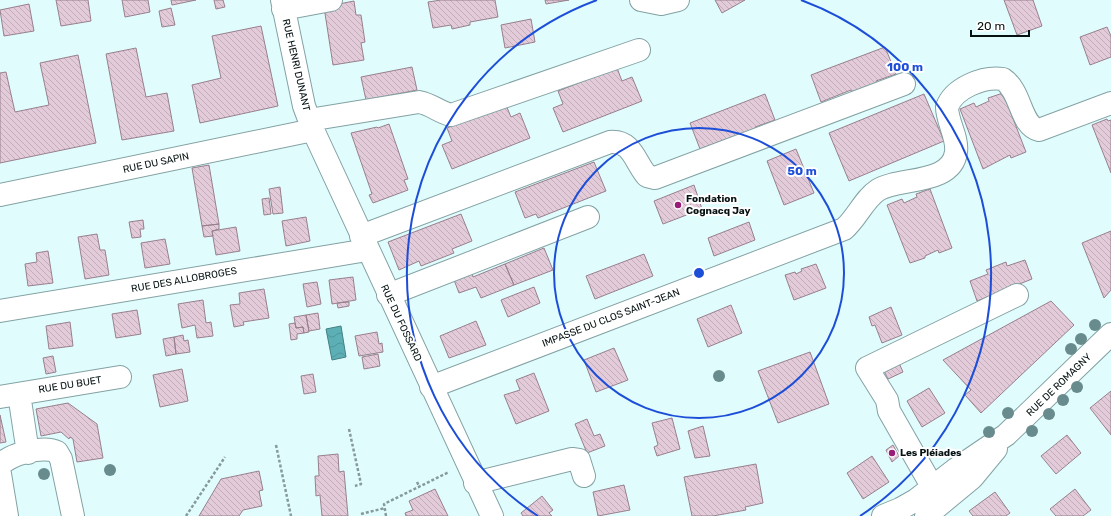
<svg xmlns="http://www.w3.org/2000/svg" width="1111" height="516" viewBox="0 0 1111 516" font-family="Rubik,sans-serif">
	<defs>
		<pattern id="water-waves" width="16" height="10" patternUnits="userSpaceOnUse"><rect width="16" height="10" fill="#5cb0b5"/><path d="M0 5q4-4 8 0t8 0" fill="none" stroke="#4e969b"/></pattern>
		<pattern id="building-back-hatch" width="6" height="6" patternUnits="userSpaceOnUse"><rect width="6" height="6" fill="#e4cbda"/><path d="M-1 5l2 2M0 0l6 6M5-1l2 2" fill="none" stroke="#c2adba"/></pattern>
	</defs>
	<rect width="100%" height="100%" fill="#e1fcfd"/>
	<!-- water -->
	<path fill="url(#water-waves)" stroke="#428084" d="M341,326L346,357L332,360L326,329Z"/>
	<!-- building -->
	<path fill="url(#building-back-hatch)" stroke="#97808e" d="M56,0H88L91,21L61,26Z
		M122,0H148L150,12L125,17Z
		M171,0H196L172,5Z
		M214,0H223L225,7L216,9Z
		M441,0H495L498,17L470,22V25L452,29L451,25L433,28L428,2Z
		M545,0H569L546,4Z
		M715,0H745L722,13Z
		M1004,0H1033L1042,26L1017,35Z
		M354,1L356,15H361L365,42L361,43L364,60L333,65L324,7Z
		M29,4L34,31L4,36L0,10Z
		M171,8L175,25L162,27L159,11Z
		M531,19L535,42L505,48L501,25Z
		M261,26L278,106L200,123L192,85L221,78L212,36Z
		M1107,27L1111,36V57L1090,65L1080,37Z
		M885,47L896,74L876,81L878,85L852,95L851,90L821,102L811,75Z
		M136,48L146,97L167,93L174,131L122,140L106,54Z
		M78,55L96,143L0,163V73L6,72L15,112L49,105L40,63Z
		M412,67L417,90L366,100L361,77Z
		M617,68L622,81L632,77L642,101L563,132L553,108L563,104L558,91Z
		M1003,93L1026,152L1011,158L1010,155L983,169L960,109L974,103L976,107L989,101L988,98Z
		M765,94L775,120L755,127L757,133L731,143L729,138L700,149L690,123Z
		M924,94L944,141L849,181L829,133Z
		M506,105L511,117L520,113L530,138L452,169L442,145L452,141L447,128Z
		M1107,119L1108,121L1111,120V173L1092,125Z
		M389,124L408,179L404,180L408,190L373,203L369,195L372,194L351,133L377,127L378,128Z
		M796,149L814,193L784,205L767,161Z
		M594,162L606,191L538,218L536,214L525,218L515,192Z
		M209,165L219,224L202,226L192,168Z
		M694,185L702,209L663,224L654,201Z
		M280,187L283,213L273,214L269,189Z
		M930,189L952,248L939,253L938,250L925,256V258L910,263L887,205L902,199L904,203L917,197L916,194Z
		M269,198L271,214L264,215L262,199Z
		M461,214L472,241L452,249L454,253L421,266L419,261L399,270L388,242Z
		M306,217L310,241L286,246L282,221Z
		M143,220L144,229H140L141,237L132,238L129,222Z
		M749,222L755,240L714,256L708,238Z
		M219,224V229L212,231L213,236L204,237L202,226Z
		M236,227L240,251L216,255L212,231Z
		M1111,231V290L1104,298L1082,243Z
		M97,234L100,250H105L109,275L85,279L78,237Z
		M165,239L170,264L145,268L141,243Z
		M544,248L553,270L514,285L505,264Z
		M48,251L53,283L28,286L25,264L37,262L36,253Z
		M644,254L653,276L595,299L586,276Z
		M1025,260L1032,279L977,301L970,281L988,274L986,270L1006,262L1007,266Z
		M505,264L514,285L481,298L476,287L459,293L454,280L472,273L473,277Z
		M816,264L826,288L794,300L785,275L795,272L796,274L802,271L801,269Z
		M353,277L356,300L332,304L329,280Z
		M317,282L321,304L307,307L303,284Z
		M534,287L540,303L508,317L501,300Z
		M264,289L269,318L243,322L244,325L234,327L230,305L240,304L239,293Z
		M203,300L206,323L211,322L213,336L197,338L195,325L182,328L178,304Z
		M1051,301L1074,325L981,413L965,395L971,390L943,360Z
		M349,302V306L338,308L337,303Z
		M731,305L742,333L708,347L697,319Z
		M891,307L902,335L882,343L875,325L872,326L869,317Z
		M137,310L141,334L116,338L112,314Z
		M318,313L320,329L309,331L306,315Z
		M306,315L309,332L304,333L303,327L296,328L294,317Z
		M476,321L486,345L449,358L440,336Z
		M70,322L73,346L49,349L46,326Z
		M295,323L296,328L303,327L304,333L297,334V339L291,340L289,324Z
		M377,332L379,344L382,343L383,352L359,356L355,336Z
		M183,335L184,341L188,340L190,352L176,354L174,337Z
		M174,337L176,354L166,356L163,339Z
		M614,348L628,380L596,392L584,360Z
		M810,352L829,404L778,423L758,371Z
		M378,354L380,366L364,369L362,357Z
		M53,356L56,372L46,374L43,358Z
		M899,363L903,372L888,379L884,371Z
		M182,369L188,401L160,407L153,375Z
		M534,373L549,411L516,424L504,395L520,390L516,380Z
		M313,374L316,392L304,394L301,376Z
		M929,388L945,413L922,427L907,401Z
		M1111,391V435L1090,408Z
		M68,403L97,424L103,458L77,462L73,439L70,437L69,439L61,432L41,436L36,409Z
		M0,415L6,442L0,443Z
		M672,418L680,449L657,456L654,447L658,445L652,423Z
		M587,419L594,436L600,434L605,446L587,453L575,424Z
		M703,426L710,456L695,458L688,431Z
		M1067,435L1081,453L1056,474L1041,456Z
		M893,445L899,456L892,462L886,450Z
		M338,454L339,472L344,471L348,516H322L320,495L316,496L315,476H319L318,456Z
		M872,456L889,482L863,499L847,473Z
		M756,464L763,503L745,507L746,510L713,516H692L684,477Z
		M259,471L263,490L259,491L262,506L243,510L239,516H199L221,479Z
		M624,485L630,510L598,516L593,492Z
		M435,489L448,516H406L405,513L413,510L409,501Z
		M1075,489L1091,510L1083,516H1056L1050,509Z
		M995,492L1010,513L1006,516H973L969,511Z
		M542,496L553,510L549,513L552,516H523L521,513Z"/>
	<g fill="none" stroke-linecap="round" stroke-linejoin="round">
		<defs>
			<path id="minor" d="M282,0L304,106L313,130L492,516
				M641,0L661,4L678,0
				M283,9L331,0
				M309,120L419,102C431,104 439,112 451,115L639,50
				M0,195L313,130
				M361,236L610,142C632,140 635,162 647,176L655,178L904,84
				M388,295L588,217
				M0,311L367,250
				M431,387L844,229C857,218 864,199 878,190C899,177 952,185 956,152C958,137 947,122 947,107C954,88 983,76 1003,79C1022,92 1020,126 1039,130L1111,103
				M19,394L28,453
				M0,397L120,377
				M0,466C8,454 44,445 57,452L61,459L73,516
				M0,474L7,516
				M475,483L572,459L579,460L584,476
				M933,488L889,411L887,400L867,368L1017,295
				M883,516L900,509L916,500L956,469L1006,435L1111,334
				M926,516L972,478L996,449"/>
		</defs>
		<!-- minor casing -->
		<use href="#minor" stroke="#83a2a4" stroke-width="24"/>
		<!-- path -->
		<path stroke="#869a9b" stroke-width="2.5" stroke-dasharray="3 2" stroke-linecap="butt" d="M349,429L361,484L355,486
			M276,445L291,516
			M417,482L419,486
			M361,514L385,508
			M186,516L225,457
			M386,516L384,504L449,472"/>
		<!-- minor -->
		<use href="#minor" stroke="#fff" stroke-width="22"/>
	</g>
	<!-- trees -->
	<g fill="#688c8d">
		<circle cx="1095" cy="325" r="6"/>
		<circle cx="1081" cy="339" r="6"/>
		<circle cx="1071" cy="349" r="6"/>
		<circle cx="719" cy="376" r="6"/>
		<circle cx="1077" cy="387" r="6"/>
		<circle cx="1063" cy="400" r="6"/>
		<circle cx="1008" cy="413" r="6"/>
		<circle cx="1049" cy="414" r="6"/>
		<circle cx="1032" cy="431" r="6"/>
		<circle cx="989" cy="432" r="6"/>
		<circle cx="110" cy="470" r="6"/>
		<circle cx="44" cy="474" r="6"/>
	</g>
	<!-- distance rings -->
	<g fill="none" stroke="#1d4ed8" stroke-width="2">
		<circle cx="699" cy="273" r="145"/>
		<path d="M538 516A291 291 0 0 1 597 0M801 0A291 291 0 0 1 860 516"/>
	</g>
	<!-- markers -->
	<g fill="#971d77" stroke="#fff" stroke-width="1.5">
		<circle cx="678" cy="205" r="4"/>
		<circle cx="892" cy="453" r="4"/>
	</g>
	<g text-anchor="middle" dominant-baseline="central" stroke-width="4" stroke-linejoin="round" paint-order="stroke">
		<!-- street labels -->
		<g font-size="10" fill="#061112" stroke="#fff">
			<text transform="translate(296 65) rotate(77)">RUE HENRI DUNANT</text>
			<text transform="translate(156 163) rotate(-12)">RUE DU SAPIN</text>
			<text transform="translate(184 280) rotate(-10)">RUE DES ALLOBROGES</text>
			<text transform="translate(611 318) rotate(-21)">IMPASSE DU CLOS SAINT-JEAN</text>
			<text transform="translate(401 323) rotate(65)">RUE DU FOSSARD</text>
			<text transform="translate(70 385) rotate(-9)">RUE DU BUET</text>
			<text transform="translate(1059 385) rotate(-44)">RUE DE ROMAGNY</text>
		</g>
		<!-- poi labels -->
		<g font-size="10" font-weight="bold" fill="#061112" stroke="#fff" text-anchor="start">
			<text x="686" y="199">Fondation<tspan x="686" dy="12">Cognacq Jay</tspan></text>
			<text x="900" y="453">Les Pléiades</text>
		</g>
	</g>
	<circle cx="699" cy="273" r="6" fill="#1d4ed8" stroke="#fff" stroke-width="2"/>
	<g font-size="12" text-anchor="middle" font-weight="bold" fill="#1d4ed8" stroke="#fff" stroke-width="4" stroke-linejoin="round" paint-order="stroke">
		<text x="905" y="71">100 m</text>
		<text x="802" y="175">50 m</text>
	</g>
	<!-- scale -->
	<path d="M971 30v6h58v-6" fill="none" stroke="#061112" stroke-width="2"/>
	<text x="977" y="30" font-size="12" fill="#061112" stroke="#ffffff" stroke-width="3" paint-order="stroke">20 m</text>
</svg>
